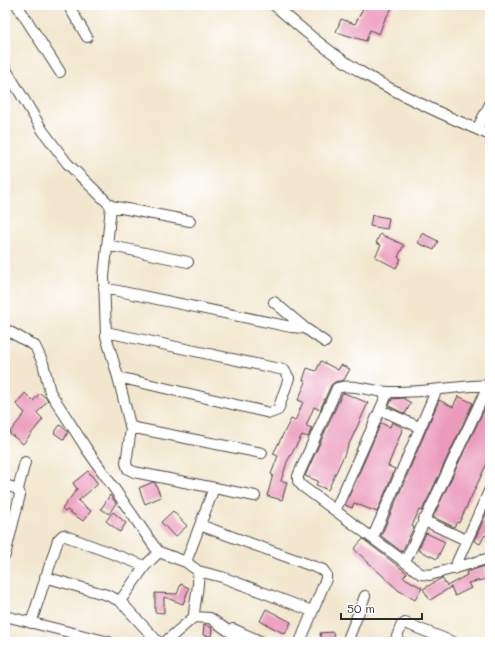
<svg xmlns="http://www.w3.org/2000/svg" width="495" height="647" viewBox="0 0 495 647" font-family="Mali,sans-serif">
	<rect width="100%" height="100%" fill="#fff"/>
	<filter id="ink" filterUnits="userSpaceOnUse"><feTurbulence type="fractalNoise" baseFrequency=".025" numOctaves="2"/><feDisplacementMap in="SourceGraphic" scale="8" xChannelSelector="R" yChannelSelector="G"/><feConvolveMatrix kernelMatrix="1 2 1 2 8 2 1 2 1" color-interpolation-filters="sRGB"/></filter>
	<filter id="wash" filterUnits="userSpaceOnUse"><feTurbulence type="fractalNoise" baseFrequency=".012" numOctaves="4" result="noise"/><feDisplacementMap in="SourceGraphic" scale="16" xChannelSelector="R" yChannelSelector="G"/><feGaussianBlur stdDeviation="0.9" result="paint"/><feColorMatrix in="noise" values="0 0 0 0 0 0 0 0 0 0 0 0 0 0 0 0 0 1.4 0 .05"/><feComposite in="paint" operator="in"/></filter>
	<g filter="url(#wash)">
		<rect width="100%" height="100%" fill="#f2e7ce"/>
		<g id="blocks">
			<!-- building -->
			<path fill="#eb9abb" d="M365,5H394L385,19L379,34L370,30L366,41L336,32L341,19L355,24Z
				M372,215L389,218L387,229L370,226Z
				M422,233L438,241L434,250L418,243Z
				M380,234L404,245L398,257L401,259L396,268L375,257L381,245L376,243Z
				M321,361L338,370L341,365L350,369L344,380L335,382L331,385L320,410L314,407L306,426L312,428L308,437L302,435L287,462L281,481L287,482L282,500L267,496L273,475L271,474L278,456L273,454L291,419L295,421L303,402L298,400L306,382L303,380L307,368L316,371Z
				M25,393L33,401L40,393L48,400L37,413L43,419L23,444L9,433L25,413L16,404Z
				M344,393L368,403L328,490L316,485L318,481L305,476L342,394Z
				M458,396L473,403L422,511L419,510L412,526L414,527L402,552L381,536L439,400L453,407Z
				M490,397V457L459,523L457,522L454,527L433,517Z
				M403,398L411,403L405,414L389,406L392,399Z
				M392,422L403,428L388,466L395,469L377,512L354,503L352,508L345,505L381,423L390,427Z
				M60,425L68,432L64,440L54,433Z
				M88,471L98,484L78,501L91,511L83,521L67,510L65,512L62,509L77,489L73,483Z
				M153,482L155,483L161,497L145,504L139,488Z
				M110,495L116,503L109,514L101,509Z
				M490,505V538L485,535L480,544L474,541Z
				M173,511L187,526L175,537L161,522Z
				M113,512L126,523L120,532L106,521Z
				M426,533L445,542L437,559L418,550Z
				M363,539L407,573L403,577L422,588L415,600L398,590L354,549Z
				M485,566L487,579L468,583L471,588L455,596L451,587L430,600L423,589L442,578L447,586L467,575L466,572Z
				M181,584L189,588L183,604L164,597V613L155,612V593L177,594Z
				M266,609L291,622L285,634L260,621Z
				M204,624L212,628L211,636L203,635Z
				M333,632L335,642H322L320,633Z"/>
		</g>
	</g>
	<g filter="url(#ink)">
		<use href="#blocks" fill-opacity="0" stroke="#494743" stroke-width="1"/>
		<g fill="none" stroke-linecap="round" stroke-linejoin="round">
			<defs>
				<path id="minor" d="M17,5L60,72
					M68,5L87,37
					M274,5C303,30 333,56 366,75C405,98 448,117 490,135
					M5,68L43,131L67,163L111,206
					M477,129L490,104
					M190,221L111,206L104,277L106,336L118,377L131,429L126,463L128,469L134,472L255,496
					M107,245L188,262
					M104,288L291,327L305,328L274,302
					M305,328L325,342
					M5,329L35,346L43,363L50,392L86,448L154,546L159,552L186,562L198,571C200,587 194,601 194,617L210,618L244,642
					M106,332L284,370L289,378L278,410L270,413L118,377
					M490,385C456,386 423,393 389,392C372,392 353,383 337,388L298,476V481L302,486L421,574L430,575L490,558
					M381,410L419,427
					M130,427L262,453
					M5,485L18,489L20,495L5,555
					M18,489L25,462
					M336,509L388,392
					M423,520L466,540
					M200,525L214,488
					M373,537L436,391
					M186,562L200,525L323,570L326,574V579L300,642
					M405,562L489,384
					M454,569L490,489
					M198,571L222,577L312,611
					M45,577L107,595L120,601L158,642
					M120,601L145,566L159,552
					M5,616L109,642
					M31,623L58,540L63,535L145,566
					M233,629L262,642
					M165,642L194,617
					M347,642L365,596
					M395,642L401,626L405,623L453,642"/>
			</defs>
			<!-- minor casing -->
			<use href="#minor" stroke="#494743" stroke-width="12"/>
			<!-- minor -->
			<use href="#minor" stroke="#fff" stroke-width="10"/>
		</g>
	</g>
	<!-- margin -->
	<rect width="495" height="647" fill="none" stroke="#fff" stroke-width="20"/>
	<!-- scale -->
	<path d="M341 613v6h81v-6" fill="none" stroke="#2b2b2b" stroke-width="2"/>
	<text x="347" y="613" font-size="12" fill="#2b2b2b" stroke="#ffffff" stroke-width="3" paint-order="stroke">50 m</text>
</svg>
